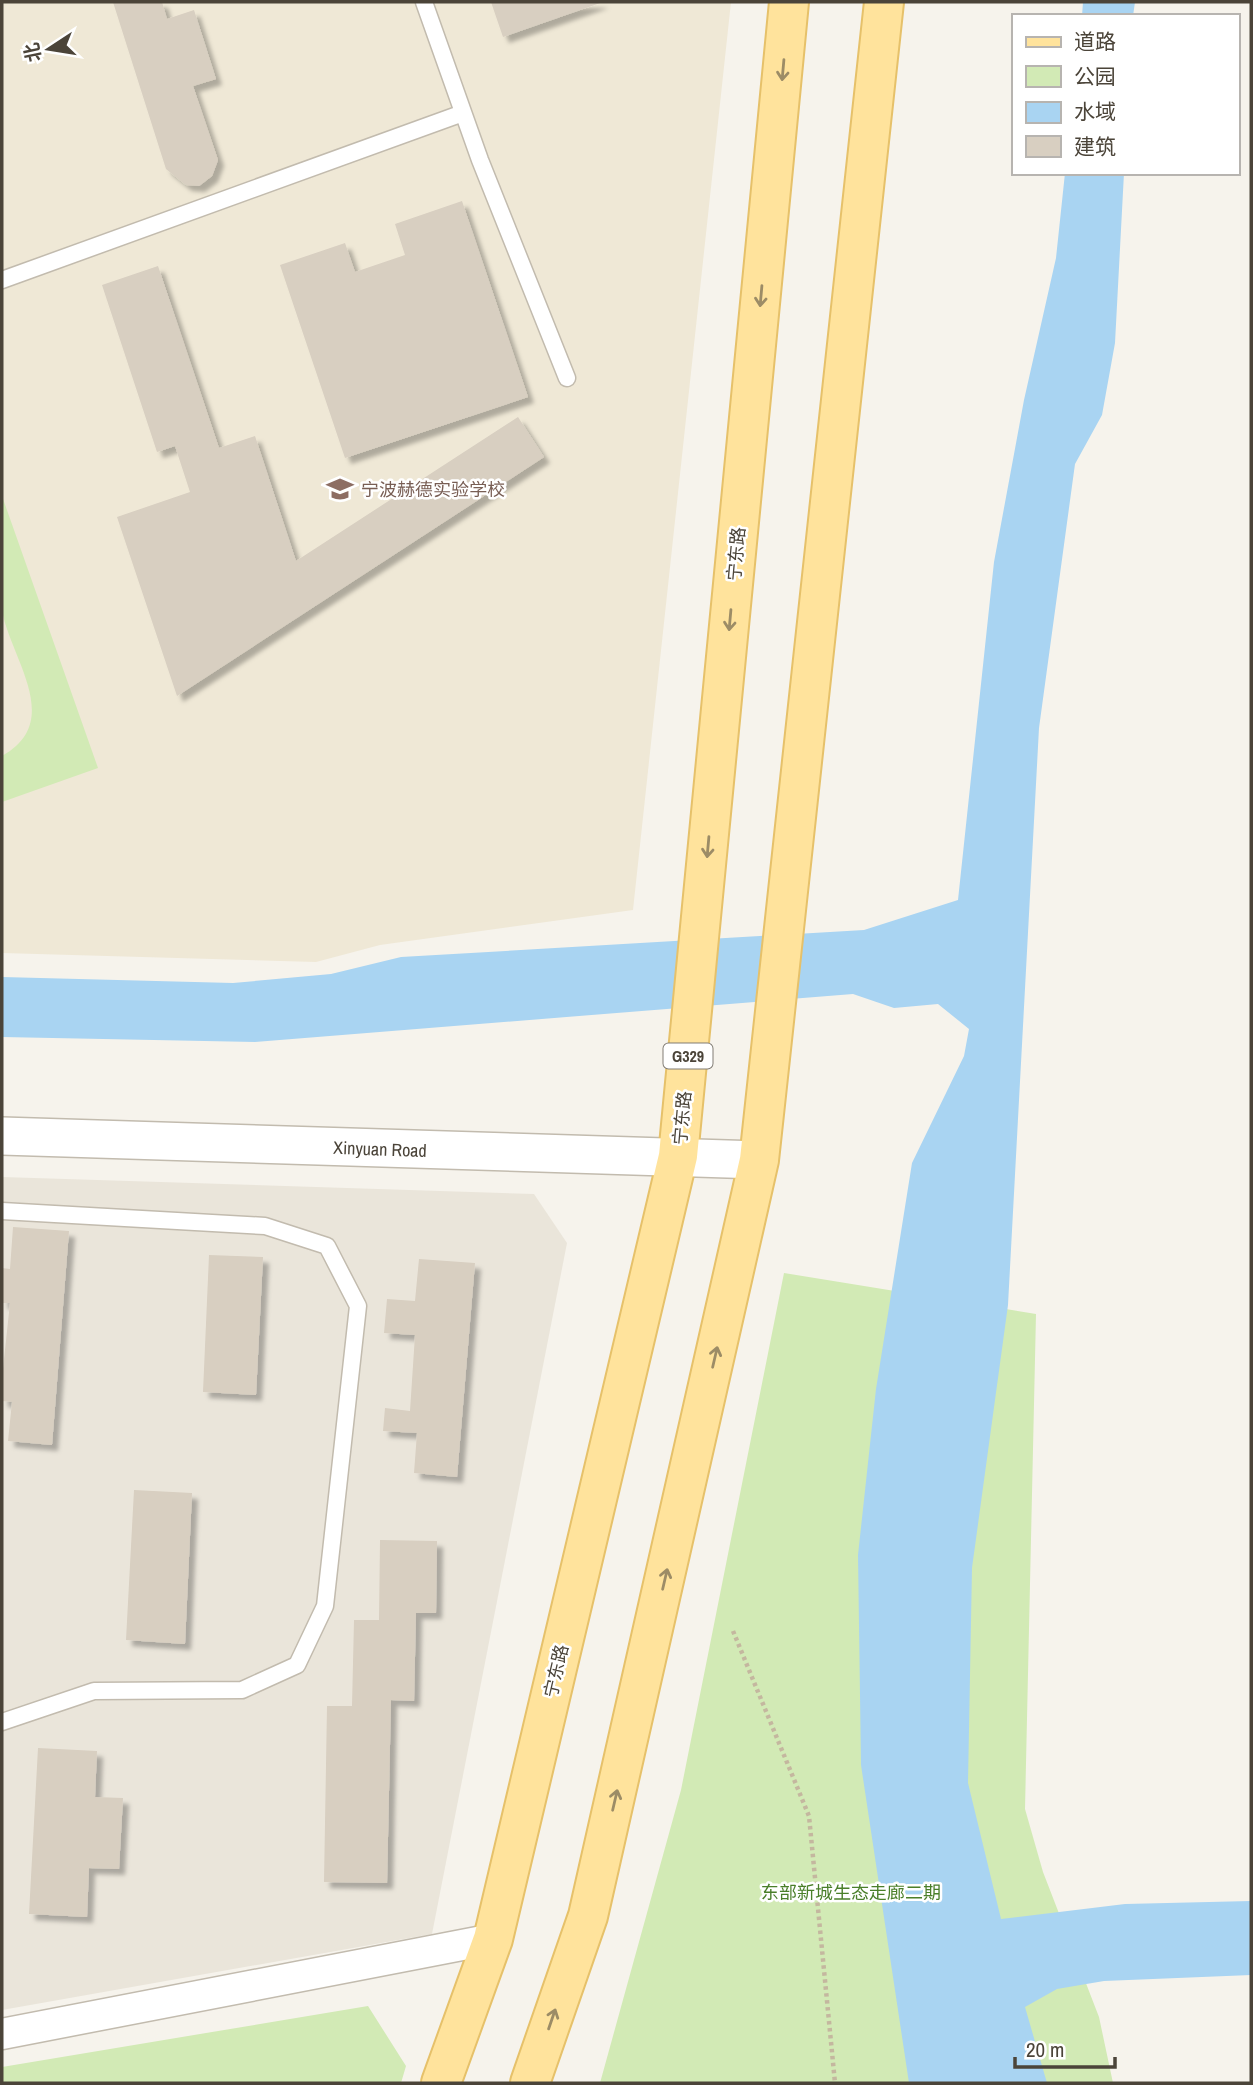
<svg xmlns="http://www.w3.org/2000/svg" width="1253" height="2085" viewBox="0 0 1253 2085" font-family="'Archivo Narrow','Noto Sans SC',sans-serif">
	<defs>
		<filter id="shadow"><feDropShadow dx="6" dy="6" stdDeviation="2" flood-color="#0004"/></filter>
	</defs>
	<rect width="100%" height="100%" fill="#f6f3ec"/>
	<!-- residential -->
	<path fill="#eae5da" d="M2,1177L534,1194L567,1243L432,1934L2,2010Z"/>
	<!-- education -->
	<path fill="#efe8d6" d="M2,2H731L633,910L380,945L316,962L2,953Z"/>
	<!-- green -->
	<path fill="#d2eab5" d="M2,496L98,768L2,802V756C65,721 10,658 2,610C0,578 2,529 2,496Z
		M784,1273L1036,1314L1025,1809L1043,1872L1099,2017L1113,2083H600L681,1790Z
		M368,2006L406,2066L401,2083H2V2067Z"/>
	<!-- water -->
	<path fill="#a9d4f2" d="M1083,2H1135L1133,16H1082Z
		M1065,173H1124L1115,343L1102,415L1075,464L1039,728L1008,1305L972,1568L968,1783L1001,1919L1125,1904L1251,1901V1975L1104,1981L1057,1989L1025,2007L1047,2083H909L861,1765L858,1555L876,1389L912,1163L964,1056L969,1029L938,1004L894,1008L853,994L255,1042L2,1037V977L233,983L331,974L401,957L864,930L958,900L994,562L1024,400L1056,258Z"/>
	<!-- building -->
	<path fill="#d8cfc1" filter="url(#shadow)" d="M113,2H162L167,19L194,10L216,79L193,86L218,160L212,176L199,186L186,185L166,169Z
		M491,2H603L503,37Z
		M462,201L528,397L345,458L280,265L345,243L355,272L405,255L395,224Z
		M158,266L219,448L255,436L296,561L518,417L544,457L177,696L117,517L190,492L175,446L157,452L102,285Z
		M13,1227L69,1231L52,1445L8,1441L12,1402L2,1401V1378L10,1303H2V1268L10,1269Z
		M209,1255L263,1257L256,1395L203,1392Z
		M419,1259L475,1263L457,1477L414,1473L417,1433L383,1431L385,1408L410,1411L415,1335L384,1333L387,1299L415,1301Z
		M134,1490L192,1493L185,1644L126,1640Z
		M380,1540L437,1541L436,1613H416L414,1701L391,1700L387,1883L324,1882L327,1706H352L354,1620H379Z
		M38,1748L97,1751L95,1797L123,1798L119,1869L89,1868L87,1917L29,1914Z"/>
	<g fill="none" stroke-linecap="round" stroke-linejoin="round">
		<defs>
			<path id="service" d="M424,2L480,160L567,378
				M2,280L463,113
				M2,1211L265,1226L327,1246L358,1306L325,1606L297,1665L242,1690L94,1691L2,1722"/>
			<path id="minor" d="M2,2034L493,1939"/>
			<path id="tertiary" d="M2,1136L759,1160"/>
			<path id="primary" d="M441,2083L493,1939L678,1156L789,2
				M530,2083L588,1916L759,1160L884,2"/>
		</defs>
		<!-- service casing -->
		<use href="#service" stroke="#c2bbae" stroke-width="19"/>
		<!-- minor casing -->
		<use href="#minor" stroke="#c2bbae" stroke-width="33"/>
		<!-- tertiary casing -->
		<use href="#tertiary" stroke="#c2bbae" stroke-width="40"/>
		<!-- primary casing -->
		<use href="#primary" stroke="#e6c16a" stroke-width="42"/>
		<!-- path -->
		<path stroke="#c4b79f" stroke-width="4.5" stroke-dasharray="3.5 3.5" stroke-linecap="butt" d="M733,1631L809,1816L835,2083"/>
		<!-- service -->
		<use href="#service" stroke="#fff" stroke-width="16"/>
		<!-- minor -->
		<use href="#minor" stroke="#fff" stroke-width="30"/>
		<!-- tertiary -->
		<use href="#tertiary" stroke="#fff" stroke-width="37"/>
		<!-- primary -->
		<use href="#primary" stroke="#ffe39c" stroke-width="38"/>
	</g>
	<!-- one-way arrows -->
	<defs><path id="oneway-shaft" d="M-6 0H5M1.5-3L5.5 0L1.5 3" fill="none" stroke-width="1.6" stroke-linecap="round" stroke-linejoin="round" transform="scale(1.75)"/></defs>
	<g stroke="#9c8c66">
		<use href="#oneway-shaft" transform="translate(783 70) rotate(95)"/>
		<use href="#oneway-shaft" transform="translate(761 296) rotate(95)"/>
		<use href="#oneway-shaft" transform="translate(730 620) rotate(95)"/>
		<use href="#oneway-shaft" transform="translate(708 847) rotate(95)"/>
		<use href="#oneway-shaft" transform="translate(715 1357) rotate(-77)"/>
		<use href="#oneway-shaft" transform="translate(665 1579) rotate(-77)"/>
		<use href="#oneway-shaft" transform="translate(615 1800) rotate(-77)"/>
		<use href="#oneway-shaft" transform="translate(552 2019) rotate(-71)"/>
	</g>
	<!-- icons -->
	<defs>
		<symbol id="school-bare" viewBox="-9 -9 18 18"><path d="M0-5L7-2L0 1L-7-2ZM-4 1L0 2.5L4 1V4Q0 6-4 4Z" fill="#8d6e63" stroke="#fff" stroke-width="2.5" paint-order="stroke"/></symbol>
	</defs>
	<g fill-rule="evenodd">
		<use href="#school-bare" x="321" y="470" width="38" height="38"/>
	</g>
	<g text-anchor="middle" dominant-baseline="central" stroke-width="5" stroke-linejoin="round" paint-order="stroke">
		<!-- shield labels -->
		<rect fill="#fff" stroke="#817c74" stroke-width="2" x="663.5" y="1043.5" width="49" height="25" rx="5"/>
		<g font-size="16" font-weight="bold" fill="#4b4439">
			<text x="688" y="1056">G329</text>
		</g>
		<!-- education labels -->
		<g font-size="18" fill="#785e54" stroke="#fff" text-anchor="start">
			<text x="361" y="489">宁波赫德实验学校</text>
		</g>
		<!-- street labels -->
		<g font-size="18" fill="#4b4439" stroke="#fff">
			<text transform="translate(736 554) rotate(-85)">宁东路</text>
			<text transform="translate(682 1118) rotate(-85)">宁东路</text>
			<text transform="translate(380 1149) rotate(2)">Xinyuan Road</text>
			<text transform="translate(556 1671) rotate(-77)">宁东路</text>
		</g>
		<!-- park labels -->
		<g font-size="18" fill="#4a7f2a" stroke="#fff">
			<text x="851" y="1892">东部新城生态走廊二期</text>
		</g>
	</g>
	<!-- border -->
	<rect width="1253" height="2085" fill="none" stroke="#4b4439" stroke-width="7"/>
	<!-- legend -->
	<rect x="1012" y="14" width="228" height="161" fill="#ffffff" stroke="#b7b4b0" stroke-width="2"/>
	<rect x="1026" y="37" width="35" height="10" fill="#ffe39c" stroke="#b7b4b0" stroke-width="2"/>
	<text x="1074" y="49" font-size="21" fill="#4b4439">道路</text>
	<rect x="1026" y="66" width="35" height="21" fill="#d2eab5" stroke="#b7b4b0" stroke-width="2"/>
	<text x="1074" y="84" font-size="21" fill="#4b4439">公园</text>
	<rect x="1026" y="102" width="35" height="21" fill="#a9d4f2" stroke="#b7b4b0" stroke-width="2"/>
	<text x="1074" y="119" font-size="21" fill="#4b4439">水域</text>
	<rect x="1026" y="136" width="35" height="21" fill="#d8cfc1" stroke="#b7b4b0" stroke-width="2"/>
	<text x="1074" y="154" font-size="21" fill="#4b4439">建筑</text>
	<!-- north arrow -->
	<g transform="translate(49 49) rotate(258)" stroke="#ffffff" stroke-width="5" paint-order="stroke">
	<path d="M0-5L12 26L0 18L-12 26Z" fill="#4b4439"/>
	<text y="-10" font-size="19" font-weight="bold" text-anchor="middle" fill="#4b4439">北</text>
	</g>
	<!-- scale -->
	<path d="M1015 2057v10h100v-10" fill="none" stroke="#4b4439" stroke-width="3.5"/>
	<text x="1026" y="2057" font-size="21" fill="#4b4439" stroke="#ffffff" stroke-width="5" paint-order="stroke">20 m</text>
</svg>
